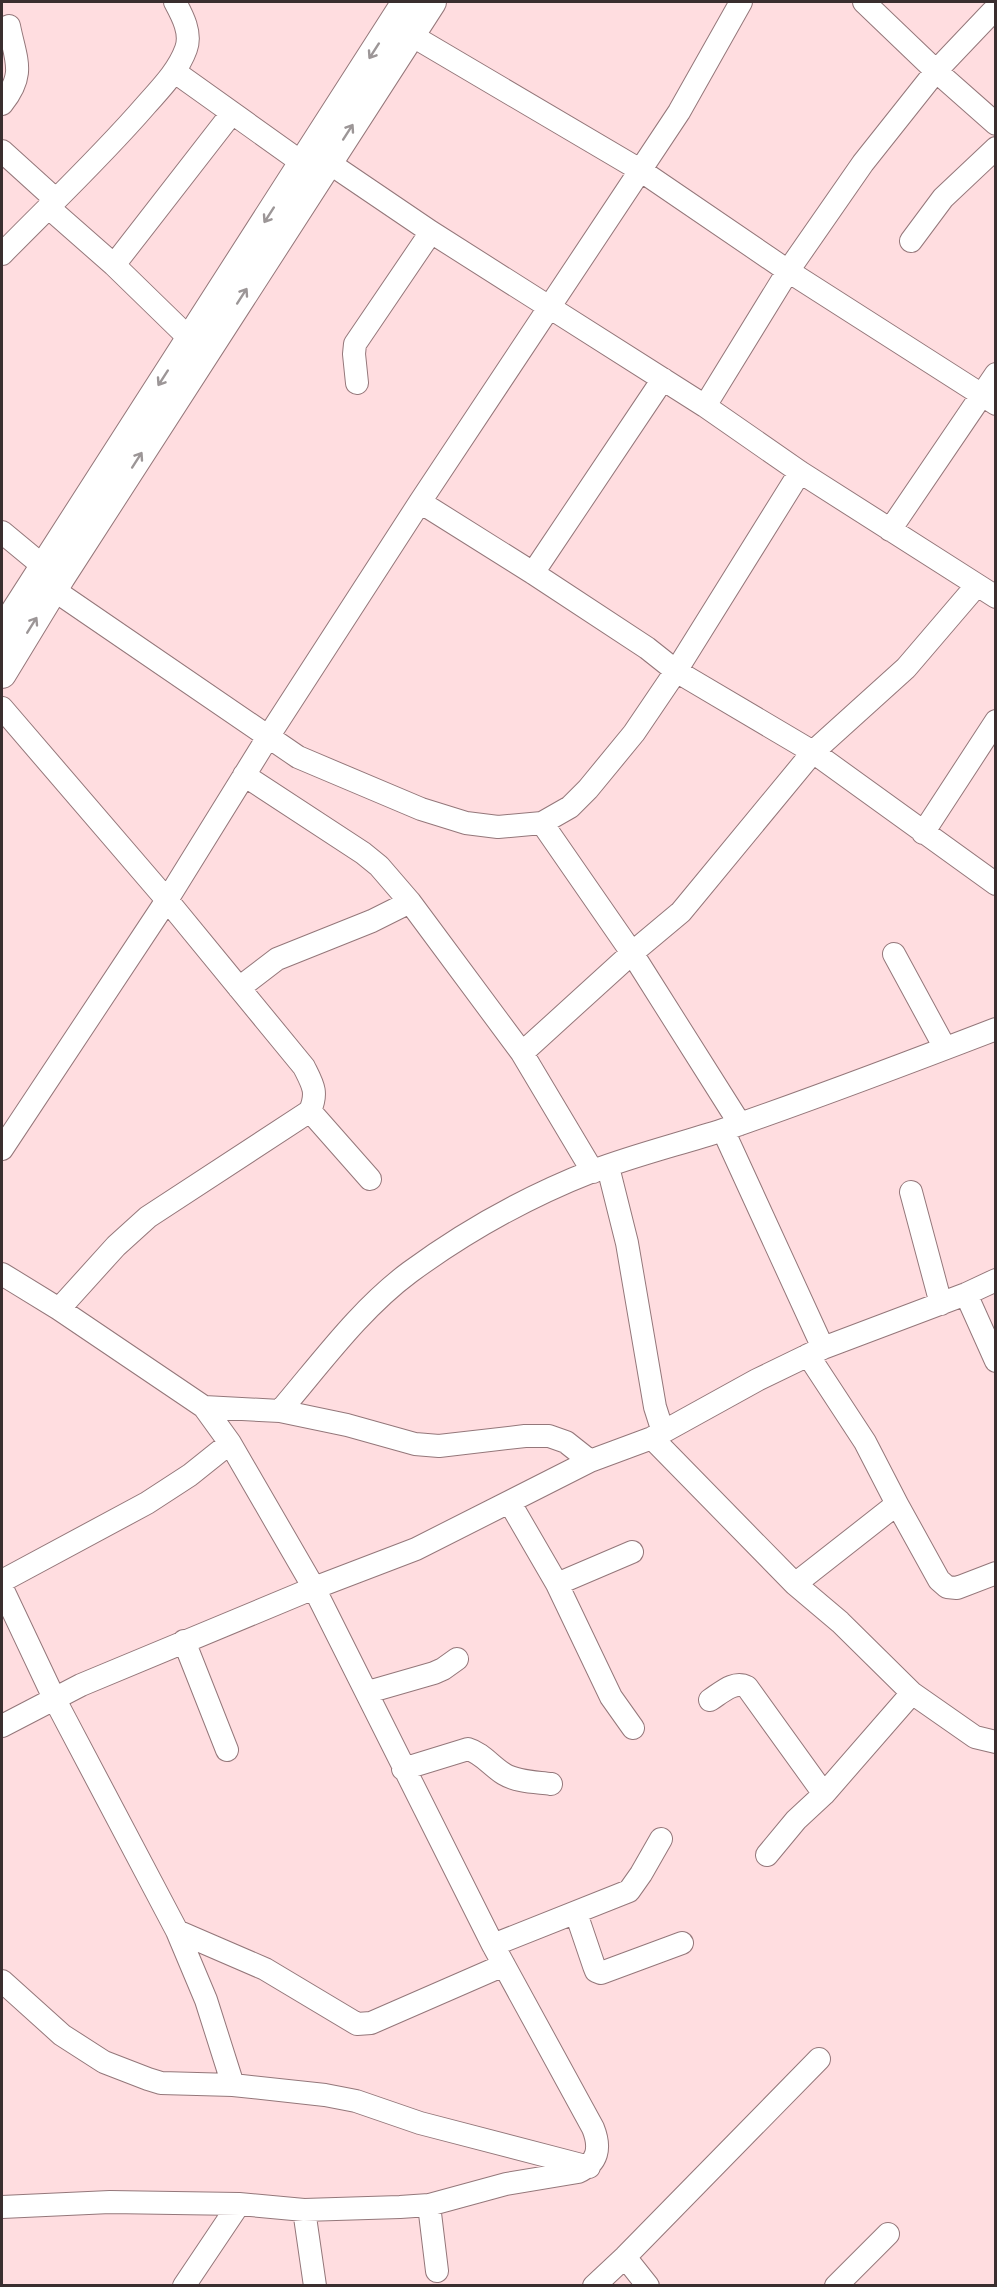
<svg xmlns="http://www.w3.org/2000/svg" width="997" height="2287" viewBox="0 0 997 2287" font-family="'Space Grotesk',sans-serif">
	<rect width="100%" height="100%" fill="#ffdde0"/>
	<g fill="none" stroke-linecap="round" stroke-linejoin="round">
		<defs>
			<path id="minor" d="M864,2L936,71L996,124
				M411,35L640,170L788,271L996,404
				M175,72L315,172
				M2,104C26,74 16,61 9,26
				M2,151L55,199
				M316,154L431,232L705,406L800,472L996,597
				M48,207L114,265
				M911,241L943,198L996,148
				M2,254C50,205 101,157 146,105C161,88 178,71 186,49C192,33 182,15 175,2
				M189,338L114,265L232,113
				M357,383L354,354L355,344L431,232
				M705,406L788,271L863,163L936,71L992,12
				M420,502L533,573L647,648L676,671L813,752L996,884
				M890,530L996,374
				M2,532L43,566
				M533,573L663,379
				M54,590L298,757L421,809L466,823L498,827L542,823L570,807L588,789L634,733L676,671L800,472
				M2,708L167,900L304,1067C313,1085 318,1092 310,1111L148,1217L116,1246L59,1309
				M244,775L363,853L379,866L410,902L522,1053L593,1172
				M542,823L632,953L740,1124
				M923,833L996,721
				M894,954L945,1048
				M239,988L277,959L372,921L410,902
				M522,1053L632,953L681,912L813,752L906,668L977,585
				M310,1111L370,1179
				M723,1130L823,1348
				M2,1149L167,900L268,737L420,502L679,112L741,2
				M608,1167L627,1243L655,1407L663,1432
				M911,1192L941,1304
				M2,1274L59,1309L204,1407L280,1411L347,1425L415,1444L439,1446L525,1436H549L566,1442L590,1461
				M966,1294L996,1361
				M808,1355L865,1442L897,1504
				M280,1411C321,1363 360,1309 410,1272C466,1231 529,1196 593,1171C635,1155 680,1144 723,1130C815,1098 905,1064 996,1029
				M652,1438L795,1584L840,1622L912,1693L975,1737L996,1742
				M510,1503L557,1584L611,1697L633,1728
				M2,1581L147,1503L190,1475L230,1443
				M557,1584L632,1552
				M795,1584L897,1504L939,1580L947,1587L957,1588L996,1573
				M2,1588L54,1698L177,1931L206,2000L233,2085
				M184,1641L227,1750
				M368,1692L434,1673L443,1669L457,1659
				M710,1700C721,1693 734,1680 747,1687L824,1794
				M2,1726L81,1685L314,1588L416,1549L590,1461L652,1438L757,1380L823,1348L966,1294L996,1280
				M403,1769L468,1749C482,1753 491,1766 504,1774C517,1782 536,1782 551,1784
				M767,1855L796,1820L824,1794L912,1693
				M576,1913L594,1966L596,1971L601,1973L682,1943
				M177,1931L265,1969L357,2024L371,2023L504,1965
				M493,1945L629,1891L641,1874L661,1839
				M2,1981L62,2035L104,2062L148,2079L161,2083L233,2085L325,2095L356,2101L420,2123L589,2167
				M429,2205L437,2271
				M2,2207L110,2202L239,2204L304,2210L400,2207L429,2205L506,2184L578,2172C598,2163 601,2148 593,2128L493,1945L314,1588L230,1443L204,1407
				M304,2210L315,2286
				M625,2257L648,2286
				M184,2286L239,2204
				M594,2286L625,2257L819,2059
				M836,2286L888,2234"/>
			<path id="major" d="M2,632L406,2
				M2,674L61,577L432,2"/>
		</defs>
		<!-- minor casing -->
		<use href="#minor" stroke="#94777a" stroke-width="24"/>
		<!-- major casing -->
		<use href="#major" stroke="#94777a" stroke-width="30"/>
		<!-- minor -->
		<use href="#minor" stroke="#fff" stroke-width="22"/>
		<!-- major -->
		<use href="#major" stroke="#fff" stroke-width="28"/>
	</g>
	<!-- one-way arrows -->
	<defs><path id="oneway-shaft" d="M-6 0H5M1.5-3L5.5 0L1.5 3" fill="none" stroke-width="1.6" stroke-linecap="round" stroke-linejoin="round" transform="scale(1.5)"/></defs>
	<g stroke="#9c9697">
		<use href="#oneway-shaft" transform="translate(374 51) rotate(123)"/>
		<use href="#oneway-shaft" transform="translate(348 132) rotate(-57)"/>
		<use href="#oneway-shaft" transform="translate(269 215) rotate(123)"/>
		<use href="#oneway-shaft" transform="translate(242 296) rotate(-57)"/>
		<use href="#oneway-shaft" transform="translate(163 378) rotate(123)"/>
		<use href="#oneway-shaft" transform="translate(137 460) rotate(-57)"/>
		<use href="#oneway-shaft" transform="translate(32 625) rotate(-58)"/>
	</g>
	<!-- border -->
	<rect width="997" height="2287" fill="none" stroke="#3a2e2f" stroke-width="6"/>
</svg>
